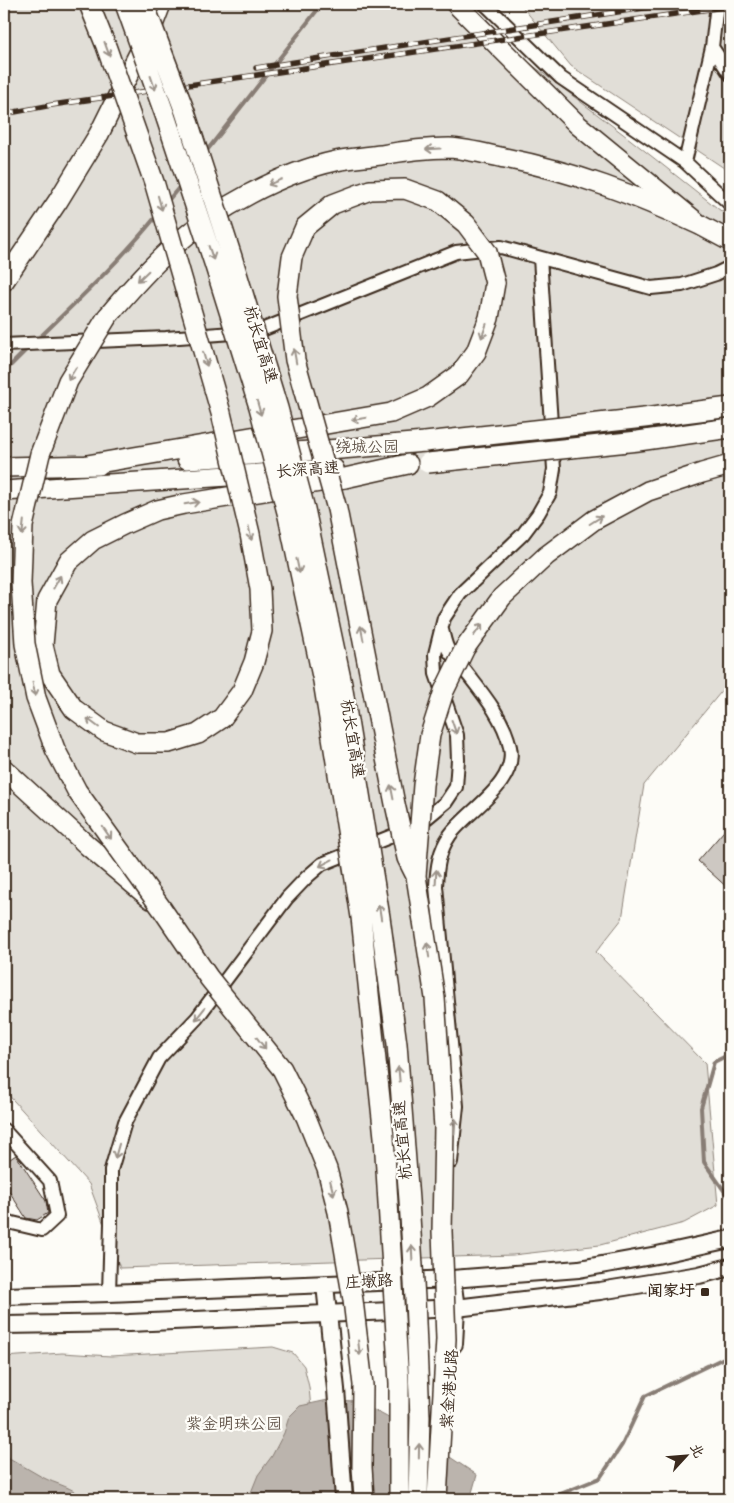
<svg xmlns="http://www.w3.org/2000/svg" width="734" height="1503" viewBox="0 0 734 1503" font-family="Dekko,'LXGW WenKai TC',sans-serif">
	<rect width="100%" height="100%" fill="#fdfcf7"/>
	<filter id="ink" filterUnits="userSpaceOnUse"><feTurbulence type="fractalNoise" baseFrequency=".02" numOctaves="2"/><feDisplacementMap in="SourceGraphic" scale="10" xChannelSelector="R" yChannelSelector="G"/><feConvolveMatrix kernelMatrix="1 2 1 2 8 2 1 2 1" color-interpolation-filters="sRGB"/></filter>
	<g filter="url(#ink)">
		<!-- green -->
		<path fill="#e1ded7" stroke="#8e847a" d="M4,4H472L523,58L631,140L721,211L730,215V681L644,785L622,919L596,952L705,1063L718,1205L684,1223L600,1245L513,1255L120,1268L89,1184L4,1090Z
			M520,4H730V172L571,66Z
			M273,1347L293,1353L304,1366L309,1387L319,1499H4V1357L62,1353L111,1356Z"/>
		<!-- water -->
		<path fill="#bbb4ad" stroke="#887d74" d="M328,1400L357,1401L400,1424L477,1475L471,1496L467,1499H415L410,1496L383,1499H250V1495L258,1475L272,1456L284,1433L289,1417L300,1406Z
			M4,1455C17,1462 29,1470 42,1477C55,1484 74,1487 84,1499H4Z"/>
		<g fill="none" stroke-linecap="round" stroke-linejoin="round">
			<!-- stream -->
			<path stroke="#887d74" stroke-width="4" d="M205,153L322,4
				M166,203L181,185
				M36,341C78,300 121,260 158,214
				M4,372L29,347
				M730,1054L714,1062L701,1108L704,1162L730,1199
				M467,1495L489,1499
				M548,1499L600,1478L622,1445L645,1396L730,1355"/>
		</g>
		<!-- building -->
		<path fill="#cdc8c2" stroke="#3b2a1e" d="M730,824V890L698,861Z
			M16,1155L46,1201L48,1213L37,1220L26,1218L4,1183V1163Z"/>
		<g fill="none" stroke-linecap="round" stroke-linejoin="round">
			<defs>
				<path id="minor" d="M485,4L561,78L685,162L730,204
					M712,47L730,74
					M685,162L712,47L717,4
					M4,345L166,338L259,331L456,252L501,247L651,288L682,285L716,274L730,267
					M442,630C444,637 445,645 449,651C454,659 461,665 466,672C484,695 504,719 510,747C518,784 468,810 450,835C439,851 437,867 436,886L457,1106L451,1162
					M4,1130L50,1181L57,1216L42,1230L4,1221
					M109,1293L111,1224V1170L125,1122L159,1058L197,1018L287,898L307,877L322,864L417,826L446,802L456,787L458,760L457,735L436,674L435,654L444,618L460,594L523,534L538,514L550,493L554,469L540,258"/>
				<path id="major" d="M452,1279L456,1308L454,1344
					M325,1285L336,1389L344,1499
					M4,1296L109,1293L452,1279L579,1269L657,1255L730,1239
					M4,1325L129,1323L456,1308L600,1291L699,1275L730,1267"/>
				<path id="highway" d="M456,4L578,125L700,225L730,241
					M4,281L58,201L99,134L153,25L161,4
					M107,317C128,292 149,268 174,246C216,208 281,173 336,161C351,158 366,157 381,155C403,151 426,148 449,148C467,149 486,154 505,158C575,172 635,195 700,225
					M187,459L341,449L425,442
					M87,465L391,413L428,397L459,375L476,352L489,318L495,283
					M4,467L99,465
					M4,491L334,469
					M137,743L104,731L74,709L50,674L43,645L47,600L68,562L93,540L125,524L157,510L184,504L345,478L408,464
					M4,769L88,846L151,899"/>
			</defs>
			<!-- minor casing -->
			<use href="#minor" stroke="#3b2a1e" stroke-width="16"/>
			<!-- major casing -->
			<use href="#major" stroke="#3b2a1e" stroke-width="20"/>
			<!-- highway casing -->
			<use href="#highway" stroke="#3b2a1e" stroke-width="22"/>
			<!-- minor -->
			<use href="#minor" stroke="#fdfcf7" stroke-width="12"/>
			<!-- major -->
			<use href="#major" stroke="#fdfcf7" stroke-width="16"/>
			<!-- highway -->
			<use href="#highway" stroke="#fdfcf7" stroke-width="19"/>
			<defs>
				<path id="rail" d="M256,68L669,4
					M4,114L52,105L730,6"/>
			</defs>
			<!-- rail casing -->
			<use href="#rail" stroke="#3b2a1e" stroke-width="5.5"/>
			<!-- rail -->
			<use href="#rail" stroke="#fdfcf7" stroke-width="4" stroke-dasharray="11" stroke-linecap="butt"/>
			<defs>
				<path id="highway-bridge" d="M89,4L106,46L155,185L221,413L250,534L260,589L262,631L254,662L242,691L222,718L198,734L169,743H137
					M125,4L165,115L214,263L259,407L288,516L323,681L361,917L384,1137L399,1383V1499
					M144,4L185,112L232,257L278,408L305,509L342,684L380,917L397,1044L409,1200L415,1299L420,1417L418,1499
					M107,317L68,381L40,454L23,526L21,583L25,644L36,698L55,749L77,791L162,909L209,978L282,1069L306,1117L327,1169L338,1212L353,1300L363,1385L362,1467L364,1499
					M425,442L644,418L730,407
					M428,463L638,441L730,428
					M416,876L423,785L430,735L444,691L465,648L502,597L546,556L594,520L648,491L702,473L730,465
					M437,1499L446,1339L442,1231L444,1127L435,998L416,876L407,858L395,804L337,509L295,360L287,296L292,257L305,227L333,204L370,190L405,189L438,201L466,224L487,252L495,283"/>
			</defs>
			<!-- highway-bridge casing -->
			<use href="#highway-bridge" stroke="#3b2a1e" stroke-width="22" stroke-linecap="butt"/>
			<!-- highway-bridge -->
			<use href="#highway-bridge" stroke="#fdfcf7" stroke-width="19"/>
		</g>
		<!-- one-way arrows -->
		<defs><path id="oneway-shaft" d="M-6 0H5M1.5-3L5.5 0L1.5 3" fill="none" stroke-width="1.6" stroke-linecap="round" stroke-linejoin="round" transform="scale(1.25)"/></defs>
		<g stroke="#9c938a">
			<use href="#oneway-shaft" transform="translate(107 49) rotate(70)"/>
			<use href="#oneway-shaft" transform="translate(153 83) rotate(71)"/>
			<use href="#oneway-shaft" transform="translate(433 149) rotate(177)"/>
			<use href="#oneway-shaft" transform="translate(275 182) rotate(157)"/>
			<use href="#oneway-shaft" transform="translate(160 203) rotate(74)"/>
			<use href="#oneway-shaft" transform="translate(211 253) rotate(71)"/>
			<use href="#oneway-shaft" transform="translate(143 276) rotate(136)"/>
			<use href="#oneway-shaft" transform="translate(484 331) rotate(110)"/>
			<use href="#oneway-shaft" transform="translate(295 356) rotate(-100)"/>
			<use href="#oneway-shaft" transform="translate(205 359) rotate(74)"/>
			<use href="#oneway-shaft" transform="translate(72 374) rotate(121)"/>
			<use href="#oneway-shaft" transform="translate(259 408) rotate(74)"/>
			<use href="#oneway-shaft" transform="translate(359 419) rotate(170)"/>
			<use href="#oneway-shaft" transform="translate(192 503) rotate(-9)"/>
			<use href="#oneway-shaft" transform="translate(596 520) rotate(-32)"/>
			<use href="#oneway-shaft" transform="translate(23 528) rotate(96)"/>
			<use href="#oneway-shaft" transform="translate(250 533) rotate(78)"/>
			<use href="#oneway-shaft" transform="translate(298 566) rotate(78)"/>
			<use href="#oneway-shaft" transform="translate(57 582) rotate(-61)"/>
			<use href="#oneway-shaft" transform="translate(478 630) rotate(-54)"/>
			<use href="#oneway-shaft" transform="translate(362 633) rotate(-101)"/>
			<use href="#oneway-shaft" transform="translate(34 689) rotate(78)"/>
			<use href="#oneway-shaft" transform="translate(93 723) rotate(-143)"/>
			<use href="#oneway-shaft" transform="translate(454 727) rotate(71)"/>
			<use href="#oneway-shaft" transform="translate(392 792) rotate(-101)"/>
			<use href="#oneway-shaft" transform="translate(107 833) rotate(55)"/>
			<use href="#oneway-shaft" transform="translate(326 863) rotate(152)"/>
			<use href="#oneway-shaft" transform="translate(436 877) rotate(-87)"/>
			<use href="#oneway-shaft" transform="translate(380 912) rotate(-99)"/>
			<use href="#oneway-shaft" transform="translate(428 950) rotate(-99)"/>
			<use href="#oneway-shaft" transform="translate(200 1014) rotate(128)"/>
			<use href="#oneway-shaft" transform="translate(261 1043) rotate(52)"/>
			<use href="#oneway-shaft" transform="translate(399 1074) rotate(-95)"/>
			<use href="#oneway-shaft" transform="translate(455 1126) rotate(-86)"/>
			<use href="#oneway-shaft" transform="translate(117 1151) rotate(106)"/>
			<use href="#oneway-shaft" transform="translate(332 1188) rotate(76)"/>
			<use href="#oneway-shaft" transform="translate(412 1253) rotate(-93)"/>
			<use href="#oneway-shaft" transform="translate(359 1348) rotate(83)"/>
			<use href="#oneway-shaft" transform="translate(419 1451) rotate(-89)"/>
		</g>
	</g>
	<!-- markers -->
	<rect fill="#3b2a1e" stroke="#fdfcf7" stroke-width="2" x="700" y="1287" width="10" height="10" rx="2.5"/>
	<g text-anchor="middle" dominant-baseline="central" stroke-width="4.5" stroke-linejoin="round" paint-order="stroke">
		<!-- street labels -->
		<g font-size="16" fill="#3b2a1e" stroke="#fdfcf7">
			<text transform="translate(259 345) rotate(73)">杭长宜高速</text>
			<text transform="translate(308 471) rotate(-4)">长深高速</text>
			<text transform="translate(351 739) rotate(81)">杭长宜高速</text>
			<text transform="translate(404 1140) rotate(-95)">杭长宜高速</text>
			<text transform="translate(369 1283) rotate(-3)">庄墩路</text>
			<text transform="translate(451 1389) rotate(-86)">紫金港北路</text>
		</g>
		<!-- park labels -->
		<g font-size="16" fill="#64574c" stroke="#fdfcf7">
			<text x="367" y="448">绕城公园</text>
			<text x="234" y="1425">紫金明珠公园</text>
		</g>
		<!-- poi labels -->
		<g font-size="16" font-weight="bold" fill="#3b2a1e" stroke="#fdfcf7" text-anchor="end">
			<text x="695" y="1292">闻家圩</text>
		</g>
	</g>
	<!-- margin -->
	<rect width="734" height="1503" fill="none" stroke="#fdfcf7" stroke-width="20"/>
	<rect x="10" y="10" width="714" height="1483" fill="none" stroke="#3b2a1e" stroke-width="2" filter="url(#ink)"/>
	<!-- north arrow -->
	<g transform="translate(686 1456) rotate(64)" stroke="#fdfcf7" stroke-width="4" paint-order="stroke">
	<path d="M0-4L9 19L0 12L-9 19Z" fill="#3b2a1e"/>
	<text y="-8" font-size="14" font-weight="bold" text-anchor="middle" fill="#3b2a1e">北</text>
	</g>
</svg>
